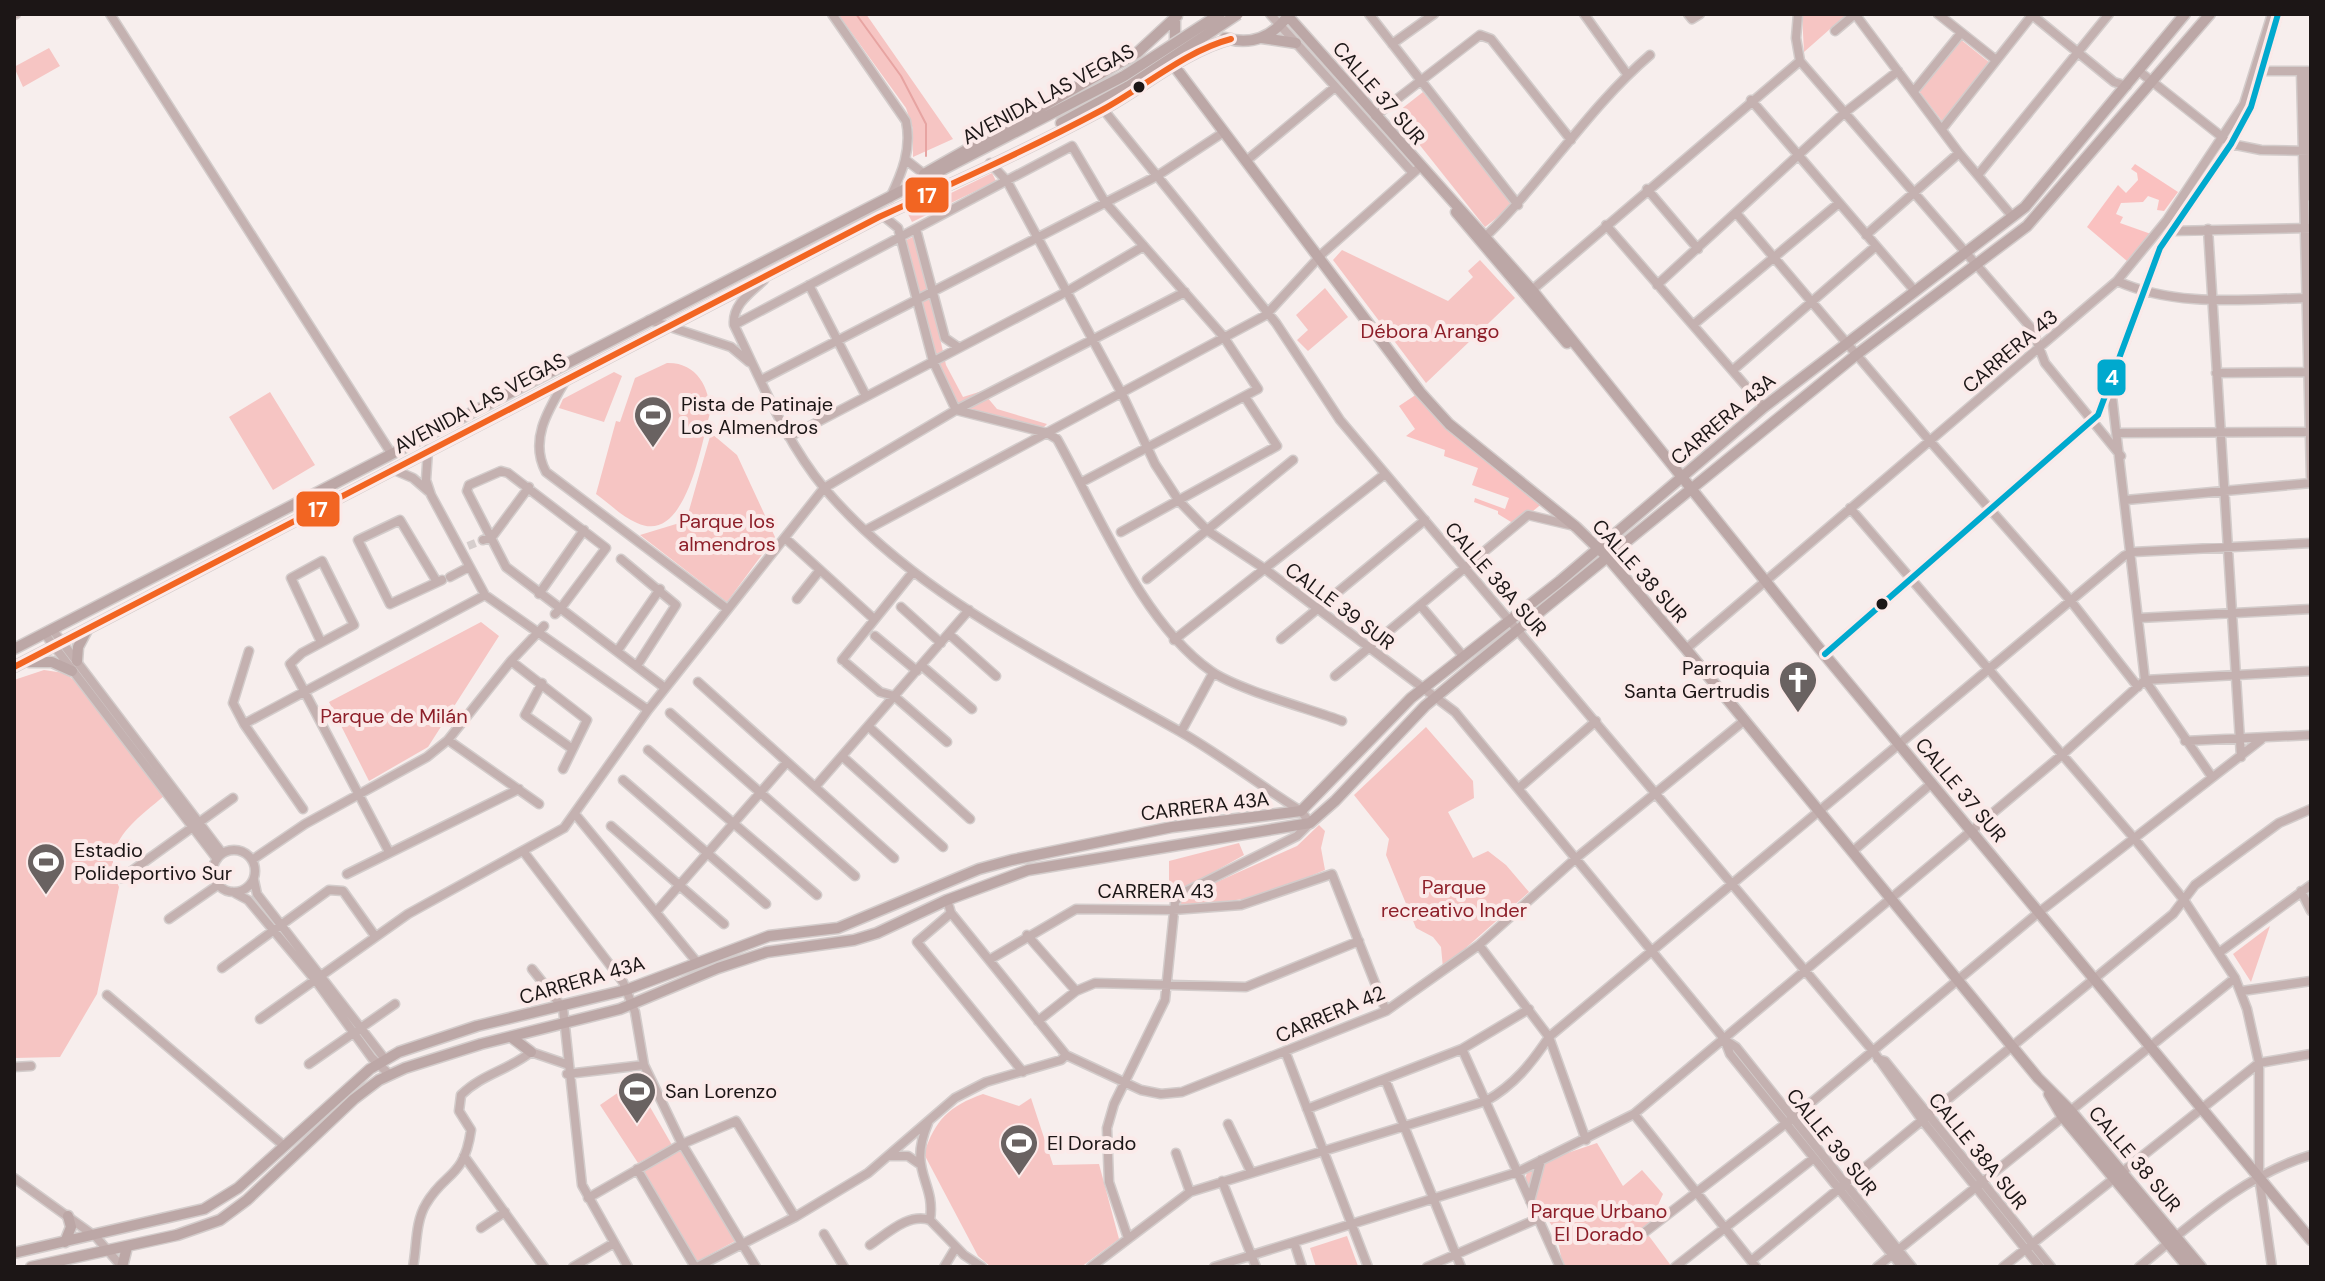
<svg xmlns="http://www.w3.org/2000/svg" width="2325" height="1281" viewBox="0 0 2325 1281" font-family="'DM Sans',sans-serif">
	<rect width="100%" height="100%" fill="#f7eeed"/>
	<!-- green -->
	<path fill="#f6c5c3" d="M838,14H866L953,139L913,157V129L906,108Z
		M1802,14H1847L1804,52Z
		M1960,39L1990,63L1942,121L1918,90Z
		M49,48L60,66L23,87L14,67Z
		M1423,92L1513,205L1485,227L1395,114Z
		M992,173L996,181L912,222L908,214Z
		M917,235L946,365L963,397L982,391L997,409L1047,424L1041,430L957,409L933,361L902,242Z
		M1342,250L1448,301L1473,277L1468,271L1480,260L1515,298L1426,383L1333,260Z
		M1325,288L1348,317L1308,351L1297,340L1308,330L1296,315Z
		M667,363C696,362 710,387 710,413C701,444 686,546 637,523C622,517 609,503 596,494L616,421L620,422L635,378Z
		M614,372L622,376L604,422L559,408L563,399Z
		M270,392L315,465L273,490L229,417Z
		M711,433L737,455L775,537L727,602L640,535L686,521Z
		M481,622L499,636L428,747L369,781L329,702Z
		M44,670L64,673L74,680L164,796C136,820 98,844 119,887L97,994L60,1057L14,1058V680Z
		M1426,727L1473,781L1474,798L1448,812L1473,858L1488,851L1506,865L1529,892L1443,968L1441,947L1433,937L1416,928L1386,855L1389,839L1354,795Z
		M1319,825L1325,831L1321,848L1325,870L1259,897L1181,907V898L1297,846Z
		M1239,843L1244,855L1169,897V861Z
		M2270,926L2251,982L2233,954Z
		M635,1081L672,1145L638,1163L600,1105Z
		M983,1094L1019,1106L1031,1098L1053,1165L1099,1164L1119,1239L1081,1267H991L978,1256L924,1154C935,1120 949,1106 983,1094Z
		M1597,1143L1623,1186L1642,1170L1663,1194L1646,1232L1672,1267H1563L1556,1231L1523,1186L1529,1166Z
		M680,1149L737,1240L696,1262L643,1171Z
		M1347,1236L1358,1266L1316,1267L1310,1248Z"/>
	<!-- forest -->
	<path fill="#fac1c0" d="M2135,164L2178,192L2164,211L2157,210L2159,200L2148,196L2143,202L2121,203L2116,214L2123,217L2120,223L2151,234L2127,261L2087,227L2118,185L2126,193L2138,180L2137,173L2131,169Z
		M1420,392L1544,502L1516,525L1498,514V511L1474,502L1475,498L1505,509L1509,498L1472,485L1478,468L1444,456L1445,450L1406,436L1415,429L1399,406Z"/>
	<g fill="none" stroke-linecap="round" stroke-linejoin="round">
		<!-- stream -->
		<path stroke="#e7a4a2" stroke-width="2" d="M856,14L901,76L926,124V156"/>
		<!-- minor-tunnel -->
		<path stroke="#d6cecd" stroke-width="8" stroke-dasharray="8 4" stroke-linecap="butt" d="M468,546L483,540"/>
		<defs>
			<path id="minor" d="M110,14L391,453
				M832,14L906,121C912,149 902,173 890,198
				M1270,14L1413,173
				M1369,14L1518,205
				M1584,14L1627,74
				M1688,14L1692,19L1700,14
				M1798,14L1796,38L1800,61L2032,329L2045,363L2121,456
				M1855,14L1959,153L2012,216
				M1938,14L1996,60
				M2031,14L2114,82L2127,86
				M14,15L16,14
				M1835,31L1855,14
				M1392,44L1434,14
				M2260,71H2306
				M2301,71L2311,477
				M2308,71L2311,197
				M2140,72L2231,144L2261,150L2311,151
				M1914,91L1961,33
				M1751,100L1914,290
				M1103,109L1276,323L1340,420L1873,1051L1922,1120L2040,1267
				M1375,116L1480,35L1491,39L1571,140
				M1942,129L2033,14
				M906,160L924,174
				M1246,161L1335,87
				M990,163L1007,181L1122,394L1155,464L1179,501L1208,531L1265,569L1455,712L1725,1040L1736,1047L1912,1267
				M1978,175L2109,14
				M1647,189L1698,249
				M1737,214L1929,440L2070,600L2138,687
				M882,215L898,228L933,361L956,410L1047,433L1057,439C1098,512 1142,623 1211,671C1236,689 1310,709 1342,721
				M1606,225L1764,407
				M916,229L945,338L958,347
				M2208,229L2241,757
				M2171,231L2311,228
				M1866,235L1959,153
				M1485,237C1544,180 1588,108 1650,55
				M764,280C750,293 732,305 734,325C761,380 785,441 825,489C918,598 1056,661 1179,731C1221,755 1259,785 1301,811L1310,823L1297,836L1181,894L1175,902L1165,1000L1114,1104L1107,1128L1109,1182L1128,1238
				M2117,281C2177,308 2246,299 2310,298
				M809,285L865,394
				M1657,285L1843,114L1898,71
				M1532,290L1800,61
				M649,320L731,347L749,362
				M734,325L1072,146L1105,202L1223,336L1258,389L1082,482
				M1693,325L1839,203
				M1733,370L1876,246
				M2216,373L2311,372
				M567,378C550,407 528,439 546,472L726,608
				M761,380L1157,176L1224,132
				M2111,388L2145,680L2212,777
				M2118,433L2309,432
				M789,437L1066,292L1144,246
				M428,450L426,480L431,495L485,595L648,710
				M392,469L413,478L428,491
				M2126,500L2311,483
				M1850,508L2133,837L2184,900L2235,978L2247,1009L2259,1063V1177L2272,1267
				M866,530L1266,315L1323,253L1420,167
				M1121,532L1277,446L1245,397
				M785,538L874,619
				M483,540L492,537L529,487
				M621,559L676,605L638,664
				M450,577L469,567
				M1147,579L1293,460
				M437,582L400,520L358,540L390,604L442,580
				M539,594L584,530
				M797,599L820,570
				M1420,605L1463,656
				M901,607L941,643
				M555,614L561,608L606,548L508,473L501,471L469,485L467,491L506,567L665,688
				M2139,618L2311,609
				M52,629L222,853
				M44,633L217,859
				M949,634L996,676
				M875,636L917,671
				M1281,639L1425,520
				M1174,640L1385,474
				M321,642L291,578L322,561L354,625L302,653L290,664L388,850
				M1686,649L2117,281L2167,220L2244,104L2272,14
				M618,650L660,589
				M1825,654L2098,415L2160,248L2231,144L2251,107L2278,14
				M842,660L913,572
				M511,661L587,720L563,769
				M846,663L880,692L894,696L947,742
				M922,666L972,709
				M1335,676L1528,515L1570,525
				M2145,680L2311,671
				M698,682L894,858
				M542,683L525,715L571,748
				M670,713L855,876
				M244,724L233,703L249,651
				M869,727L970,819
				M1181,732L1213,673
				M448,740L539,804
				M2185,741L2311,735
				M648,750L817,895
				M843,757L943,847
				M623,780L766,904
				M815,787L969,610
				M1519,788L1596,721
				M303,809L244,724L485,595
				M575,814L696,961
				M611,826L724,924
				M213 871a21 21 0 1 1 42 0a21 21 0 1 1-42 0Z
				M523,851L623,982L635,1012L644,1065L682,1144L756,1267
				M1853,851L1932,783
				M252,860L305,824L427,757L448,740L511,661L544,626
				M93,873L122,878L233,798
				M347,874L519,789
				M254,880L257,894L384,1058
				M2301,891L2311,911
				M233,892L248,900L316,981L372,1058L389,1074
				M947,900L951,913L1066,1055L1141,1090L1161,1094L1182,1092L1386,1011L1479,945L1575,859L1745,720
				M656,912L787,762
				M951,913L917,942L1023,1072
				M169,919L218,885
				M1027,935L1076,991
				M1479,945L1549,1037L1586,1140
				M2220,952L2311,885
				M989,960L1076,909L1173,910L1241,905L1332,874L1386,1011
				M222,968L329,890L343,891L375,936
				M532,969L563,1008L582,1185L628,1267
				M2242,991L2311,981
				M107,995L283,1145
				M260,1019L408,914L564,828L648,710L824,488L956,410L1185,292
				M1038,1021L1076,991L1095,983L1246,987L1359,941
				M1725,1041L1730,1054L1902,1267
				M1462,1049L1560,1267
				M1285,1051L1368,1267
				M1878,1059L1885,1061L2051,1267
				M309,1064L395,1004
				M14,1067L31,1066
				M567,1074L644,1065
				M1385,1079L1461,1267
				M1307,1109L1462,1049L1529,1009
				M1634,1114L1756,1267
				M928,1123C907,1173 936,1180 930,1220L964,1255L982,1267
				M1228,1124L1251,1172
				M1176,1153L1190,1192
				M464,1156L544,1267
				M890,1156H908L918,1163
				M637,1169L695,1267
				M14,1178L96,1237L122,1267
				M1222,1181L1256,1267
				M588,1198L682,1144L736,1121L795,1217
				M1530,1201L1541,1160
				M481,1228L505,1212
				M1645,1232L1789,1121L2038,913L2262,739
				M824,1234L844,1267
				M1294,1242L1302,1267
				M870,1245C888,1233 908,1213 930,1220
				M1751,1261L2173,914L2195,885L2279,823L2311,809
				M413,1267C417,1247 415,1222 426,1204C445,1171 464,1179 471,1130L459,1111L461,1095C482,1074 509,1070 531,1052L569,1065
				M573,1267L614,1243
				M697,1267L795,1217L868,1173L955,1098L986,1082L1061,1060L1066,1055
				M944,1267L956,1247
				M1091,1267L1190,1192L1486,1101C1514,1085 1531,1064 1549,1037L2124,556L2133,552L2311,543
				M1214,1267L1518,1172L1634,1114L2063,754L2145,680
				M1427,1267L1537,1219
				M1675,1267L1814,1158
				M1877,1267L2235,978
				M2003,1267L2259,1063L2311,1054
				M2139,1267C2192,1224 2244,1175 2311,1155"/>
			<path id="major" d="M1286,14L1532,290L1819,648L2311,1240
				M1175,18V67L1420,392L1449,424L1576,527L1608,558L1686,649L2038,1078L2070,1110L2201,1267
				M1225,38C1252,46 1274,36 1289,14
				M1262,38L1296,43
				M1061,123L1129,86
				M924,174L1137,53L1177,16
				M1456,212L1567,343
				M14,649L1124,76
				M77,661L78,647L87,630
				M29,662H52L72,671
				M14,667L879,217C954,183 1029,149 1102,110C1143,88 1185,51 1231,39
				M511,1037L531,1052
				M2049,1094L2062,1116L2188,1267
				M65,1242L71,1227L68,1216
				M14,1253L204,1209L238,1188L370,1069L399,1052L477,1026L626,990L769,936L838,928L979,869L1012,860L1172,827L1301,811L1411,698L1560,581L1764,407L2025,207L2185,14
				M31,1267L177,1235L220,1220L247,1200L354,1099L379,1080L405,1068L481,1044L620,1009L718,968L767,952L854,940L877,933L947,900L1028,870L1310,823L1335,801L1425,706L1472,667L1856,355L2027,226L2210,14
				M122,1267L127,1247"/>
		</defs>
		<!-- minor casing -->
		<use href="#minor" stroke="#d3cccb" stroke-width="11"/>
		<!-- major casing -->
		<use href="#major" stroke="#d3cccb" stroke-width="13"/>
		<!-- minor -->
		<use href="#minor" stroke="#c4b1b0" stroke-width="8"/>
		<!-- major -->
		<use href="#major" stroke="#bca7a6" stroke-width="10"/>
		<defs>
			<path id="major-bridge" d="M1124,76L1220,14
				M1129,86L1238,14"/>
		</defs>
		<!-- major-bridge casing -->
		<use href="#major-bridge" stroke="#d3cccb" stroke-width="13" stroke-linecap="butt"/>
		<!-- major-bridge -->
		<use href="#major-bridge" stroke="#bca7a6" stroke-width="10"/>
		<defs>
			<path id="bus-1" d="M1825,654L2098,415L2160,248L2231,144L2251,107L2278,14"/>
			<path id="bus-2" d="M14,667L879,217C954,183 1029,149 1102,110C1143,88 1185,51 1231,39"/>
		</defs>
		<!-- bus-1 casing -->
		<use href="#bus-1" stroke="#fbeae9" stroke-width="12"/>
		<!-- bus-2 casing -->
		<use href="#bus-2" stroke="#fbeae9" stroke-width="12"/>
		<!-- bus-1 -->
		<use href="#bus-1" stroke="#00a9ce" stroke-width="6"/>
		<!-- bus-2 -->
		<use href="#bus-2" stroke="#f26522" stroke-width="6"/>
	</g>
	<!-- icons -->
	<defs>
		<symbol id="stadium-pin" viewBox="-11 -11 22 30"><path d="M0 17L-7.5 6A9.5 9.5 0 1 1 7.5 6Z" fill="#696261" stroke="#fbeae9"/><path d="M0-5a6.5 5 0 1 0 0 10a6.5 5 0 1 0 0-10ZM-3.5-1.8h7v3.6h-7Z" fill="#fff"/></symbol>
		<symbol id="church-pin" viewBox="-11 -11 22 30"><path d="M0 17L-7.5 6A9.5 9.5 0 1 1 7.5 6Z" fill="#696261" stroke="#fbeae9"/><path d="M-1.2-6h2.4v3.5h3.3v2.4h-3.3V6h-2.4V-.1h-3.3v-2.4h3.3Z" fill="#fff"/></symbol>
	</defs>
	<g fill-rule="evenodd">
		<use href="#stadium-pin" x="631" y="393" width="44" height="60"/>
		<use href="#church-pin" x="1776" y="658" width="44" height="60"/>
		<use href="#stadium-pin" x="24" y="840" width="44" height="60"/>
		<use href="#stadium-pin" x="615" y="1069" width="44" height="60"/>
		<use href="#stadium-pin" x="997" y="1121" width="44" height="60"/>
	</g>
	<!-- markers -->
	<g fill="#1c1616" stroke="#fbeae9" stroke-width="3">
		<circle cx="1139" cy="87" r="7"/>
		<circle cx="1882" cy="604" r="7"/>
	</g>
	<g text-anchor="middle" dominant-baseline="central" stroke-width="8" stroke-linejoin="round" paint-order="stroke">
		<!-- street labels -->
		<g font-size="20" fill="#1c1616" stroke="#fbeae9">
			<text transform="translate(1379 93) rotate(49)">CALLE 37 SUR</text>
			<text transform="translate(1048 94) rotate(-28)">AVENIDA LAS VEGAS</text>
			<text transform="translate(2010 351) rotate(-40)">CARRERA 43</text>
			<text transform="translate(480 403) rotate(-28)">AVENIDA LAS VEGAS</text>
			<text transform="translate(1723 419) rotate(-40)">CARRERA 43A</text>
			<text transform="translate(1640 571) rotate(48)">CALLE 38 SUR</text>
			<text transform="translate(1496 579) rotate(49)">CALLE 38A SUR</text>
			<text transform="translate(1340 606) rotate(37)">CALLE 39 SUR</text>
			<text transform="translate(1961 790) rotate(50)">CALLE 37 SUR</text>
			<text transform="translate(1205 806) rotate(-7)">CARRERA 43A</text>
			<text x="1156" y="891">CARRERA 43</text>
			<text transform="translate(582 980) rotate(-16)">CARRERA 43A</text>
			<text transform="translate(1330 1014) rotate(-23)">CARRERA 42</text>
			<text transform="translate(1832 1142) rotate(51)">CALLE 39 SUR</text>
			<text transform="translate(1978 1151) rotate(51)">CALLE 38A SUR</text>
			<text transform="translate(2135 1159) rotate(50)">CALLE 38 SUR</text>
		</g>
		<!-- park labels -->
		<g font-size="20" fill="#8d1f29" stroke="#fbeae9">
			<text x="1430" y="331">Débora Arango</text>
			<text x="727" y="521">Parque los<tspan x="727" dy="23">almendros</tspan></text>
			<text x="394" y="716">Parque de Milán</text>
			<text x="1454" y="887">Parque<tspan x="1454" dy="23">recreativo Inder</tspan></text>
			<text x="1599" y="1211">Parque Urbano<tspan x="1599" dy="23">El Dorado</tspan></text>
		</g>
		<!-- poi labels -->
		<g font-size="20" fill="#1c1616" stroke="#fbeae9" text-anchor="start">
			<text x="681" y="404">Pista de Patinaje<tspan x="681" dy="23">Los Almendros</tspan></text>
			<text x="1770" y="668" text-anchor="end">Parroquia<tspan x="1770" dy="23">Santa Gertrudis</tspan></text>
			<text x="74" y="850">Estadio<tspan x="74" dy="23">Polideportivo Sur</tspan></text>
			<text x="665" y="1091">San Lorenzo</text>
			<text x="1047" y="1143">El Dorado</text>
		</g>
	</g>
	<g stroke="#fbeae9" stroke-width="3">
		<rect x="904" y="176" width="46" height="38" rx="8" fill="#f26522"/>
		<rect x="2096" y="358" width="31" height="39" rx="8" fill="#00a9ce"/>
		<rect x="295" y="490" width="46" height="38" rx="8" fill="#f26522"/>
	</g>
	<g font-size="22" text-anchor="middle" font-weight="bold" fill="#fff">
		<text x="927" y="203">17</text>
		<text x="2112" y="385">4</text>
		<text x="318" y="517">17</text>
	</g>
	<!-- border -->
	<rect width="2325" height="1281" fill="none" stroke="#1c1616" stroke-width="32"/>
</svg>
